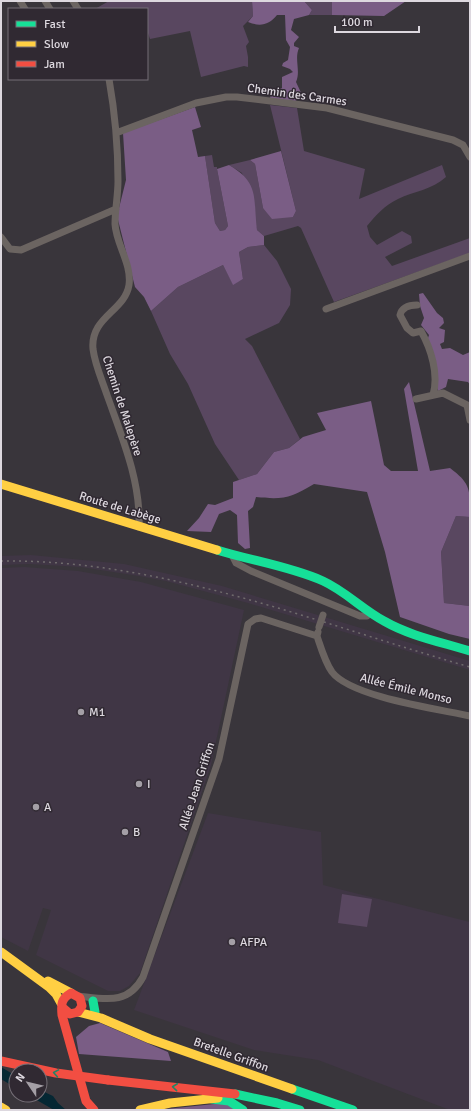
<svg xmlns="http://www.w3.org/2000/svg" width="471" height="1111" viewBox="0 0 471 1111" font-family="Signika,sans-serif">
	<rect width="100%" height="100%" fill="#39353b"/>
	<!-- built -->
	<path fill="#403645" d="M31,555L124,564L222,586L470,661V670L248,603L166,581L139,576L81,567L30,564L1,565V556Z
		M24,567L78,571L141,582L244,610L211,765L140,973L129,986L120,991H108L36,955L51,910L43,908L28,951L1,937V568Z
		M208,813L321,832L323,885L470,922V1110H450L318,1060L254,1050L134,1010Z"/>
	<!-- green -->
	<path fill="#594760" d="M109,1H252L253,16L243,26L249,42L246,46L248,57V67L244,66L201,77L190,31L150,39L147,30V9H95Z
		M304,1H332V15H309L312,10Z
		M270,105L297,108L304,151L365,169L359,199L442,165L446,177C432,190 414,191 398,199C385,205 376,215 367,226L370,237L377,245L402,231L411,236L412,243L385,257L392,266L470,238V253L334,302L301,228L298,226L264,236L257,230L242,173L229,165L250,160L255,164L263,208L293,217L296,211Z
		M212,155L214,167H217V169L228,226L225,230L220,231L215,223L205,156Z
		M264,245L277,261L291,289L290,305L279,323L245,339L252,346L300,439L289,448L274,452L257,474L239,480L215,444L188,384L170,354L151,311L178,287L223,265L233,284L243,279L239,252L248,247Z
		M456,516L470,517V606L444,603L441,552Z
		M342,894L372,899L367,927L338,923Z"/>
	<!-- forest -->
	<path fill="#7a5d85" d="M252,1H304L312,10L309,15L294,19L291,30L299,37L294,43V46L299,48C294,59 301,71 296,82L303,97L295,101L270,99L271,90L282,88V77L293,72L290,69L282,66L283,63L288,60L290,47L286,40L285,15H277C269,25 260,27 248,22L253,16Z
		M332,1H406L384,16L332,15Z
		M195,107L201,127L192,130L198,157L205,156L215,223L220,231L225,230L228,226L217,169L229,165C260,183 253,198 257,230L264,236V245L248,247L239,252L243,279L233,285L223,265L178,287L151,311L144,297L135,287L117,216L126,180L123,133Z
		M281,151L296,211L293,217L272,219L263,208L255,164L250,160Z
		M423,293L437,313L443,318L444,323L439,328L445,330L444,342L440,344L442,349L450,348L463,355L470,352V385L468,382L448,379L446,387L438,391L426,344L429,335L421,325L424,318L420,306L419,294Z
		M409,382L430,471L450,468C471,484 470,489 470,517L456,516L441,552L444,603L470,606V639L449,634L400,617L385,552L367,492L314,484C291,498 283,500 256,497L253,507L248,511L250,548L245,549L238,543L237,515L230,510L219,514L211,532L187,531L199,518L208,504L215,505L233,498V482L257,474L274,452L289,448L303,437L326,430L317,413L371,401L384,465L391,471H418L404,389Z
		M100,1023L168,1052L171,1061L79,1054L76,1037L89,1026Z
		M214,1104H226L236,1110H157Z"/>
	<!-- water -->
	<path fill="#052733" d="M1,1067L16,1076V1088L1,1079Z
		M40,1090L53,1096L58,1103L66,1110H54L28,1095H40Z"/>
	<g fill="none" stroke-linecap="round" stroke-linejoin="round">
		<!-- street -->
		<path stroke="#6b6461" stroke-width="7" d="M20,1L25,9
			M45,1L50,9
			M73,1L78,9
			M109,79C115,113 118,147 118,181C118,195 115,210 115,224C116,244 132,264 129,285C125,311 90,317 93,349C95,365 102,380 107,395C122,437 141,482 139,527
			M116,133L196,103L226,97H237L327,108L453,140L463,145L470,157
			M1,237L10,249L21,250L116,209
			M417,305C410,305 402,307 400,315L407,328L413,333L421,331C431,349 439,374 433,395
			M326,309L470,256
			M416,399L443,393L467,405L470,420
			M232,555L236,563L251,571L360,616H367L370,613
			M318,632L317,636C321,648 325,662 332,672C351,697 438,709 470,716
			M78,996C106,999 128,1005 143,977L219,759L248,624L255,619L261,618L317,636"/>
		<!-- fast -->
		<path stroke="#16e098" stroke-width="9" d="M217,550C252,561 289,566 323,581C345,591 362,609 384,621C410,636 441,642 470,651
			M93,1001L95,1012
			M292,1089L353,1110
			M235,1094L277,1103L300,1110
			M212,1099L229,1101L243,1110"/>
		<!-- slow -->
		<path stroke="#ffcf43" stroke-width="9" d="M1,484L217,550
			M1,952L49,987L56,994L61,1003
			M48,981L71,993
			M78,1012L101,1018L150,1039L292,1089
			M1,1107L6,1110
			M140,1110L170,1103L218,1098"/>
		<!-- jam -->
		<path stroke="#f24e42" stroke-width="9" d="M63,1008L70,1014L78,1012L82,1006L80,998L71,993C61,999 61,1004 62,1015L86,1101L94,1110
			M108,1080L235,1094"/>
		<!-- rail -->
		<path stroke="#706c6d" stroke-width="1.5" stroke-dasharray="2 4" stroke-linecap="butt" d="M1,561C163,559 316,623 470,667"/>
		<!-- street-bridge -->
		<path stroke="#6b6461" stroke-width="7" d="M319,627L323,615"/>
		<!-- jam-bridge -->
		<path stroke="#f24e42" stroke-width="9" d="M1,1061L56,1073L108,1080"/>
	</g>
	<!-- one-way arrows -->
	<defs><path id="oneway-chevron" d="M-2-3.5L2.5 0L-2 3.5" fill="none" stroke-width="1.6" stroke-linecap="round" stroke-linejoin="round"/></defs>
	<g stroke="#238465">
		<use href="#oneway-chevron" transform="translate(56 1073) rotate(-170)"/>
		<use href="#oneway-chevron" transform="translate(175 1087) rotate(-174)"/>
	</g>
	<!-- markers -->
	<g fill="#a49fa6" stroke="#302932" stroke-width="1.5">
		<circle cx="81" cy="712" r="4"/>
		<circle cx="139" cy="784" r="4"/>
		<circle cx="36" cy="807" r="4"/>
		<circle cx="125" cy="832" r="4"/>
		<circle cx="232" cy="942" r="4"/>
	</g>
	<g text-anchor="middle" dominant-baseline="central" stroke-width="3" stroke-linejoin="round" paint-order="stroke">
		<!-- street labels -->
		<g font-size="12" fill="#ddd8df" stroke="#302932">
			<text transform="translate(297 95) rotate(8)">Chemin des Carmes</text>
			<text transform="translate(122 406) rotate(72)">Chemin de Malepère</text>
			<text transform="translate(120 508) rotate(17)">Route de Labège</text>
			<text transform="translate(406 689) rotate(14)">Allée Émile Monso</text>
			<text transform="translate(197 786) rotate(-72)">Allée Jean Griffon</text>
			<text transform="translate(231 1055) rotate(20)">Bretelle Griffon</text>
		</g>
		<!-- poi labels -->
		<g font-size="12" fill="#ddd8df" stroke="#302932" text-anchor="start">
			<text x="89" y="712">M1</text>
			<text x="147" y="784">I</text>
			<text x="44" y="807">A</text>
			<text x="133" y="832">B</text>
			<text x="240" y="942">AFPA</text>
		</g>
	</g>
	<!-- border -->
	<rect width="471" height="1111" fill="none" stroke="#ddd8df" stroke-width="4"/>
	<!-- legend -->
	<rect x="8" y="8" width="140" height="72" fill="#302932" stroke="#756f77"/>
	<rect x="16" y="21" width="20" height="6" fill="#16e098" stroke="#756f77"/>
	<text x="44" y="28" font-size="12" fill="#ddd8df">Fast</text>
	<rect x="16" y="41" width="20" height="6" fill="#ffcf43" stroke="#756f77"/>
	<text x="44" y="48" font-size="12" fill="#ddd8df">Slow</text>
	<rect x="16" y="61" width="20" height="6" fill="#f24e42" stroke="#756f77"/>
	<text x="44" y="68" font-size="12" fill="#ddd8df">Jam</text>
	<!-- north arrow -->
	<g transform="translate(28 1083) rotate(305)"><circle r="19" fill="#302932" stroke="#756f77"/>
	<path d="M0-3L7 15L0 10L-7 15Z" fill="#a49fa6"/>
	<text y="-6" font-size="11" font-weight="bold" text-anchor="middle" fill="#ddd8df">N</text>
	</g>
	<!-- scale -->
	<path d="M335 26v6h84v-6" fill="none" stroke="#ddd8df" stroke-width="2"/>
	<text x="341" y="26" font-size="12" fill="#ddd8df" stroke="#302932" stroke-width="3" paint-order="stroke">100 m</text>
</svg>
